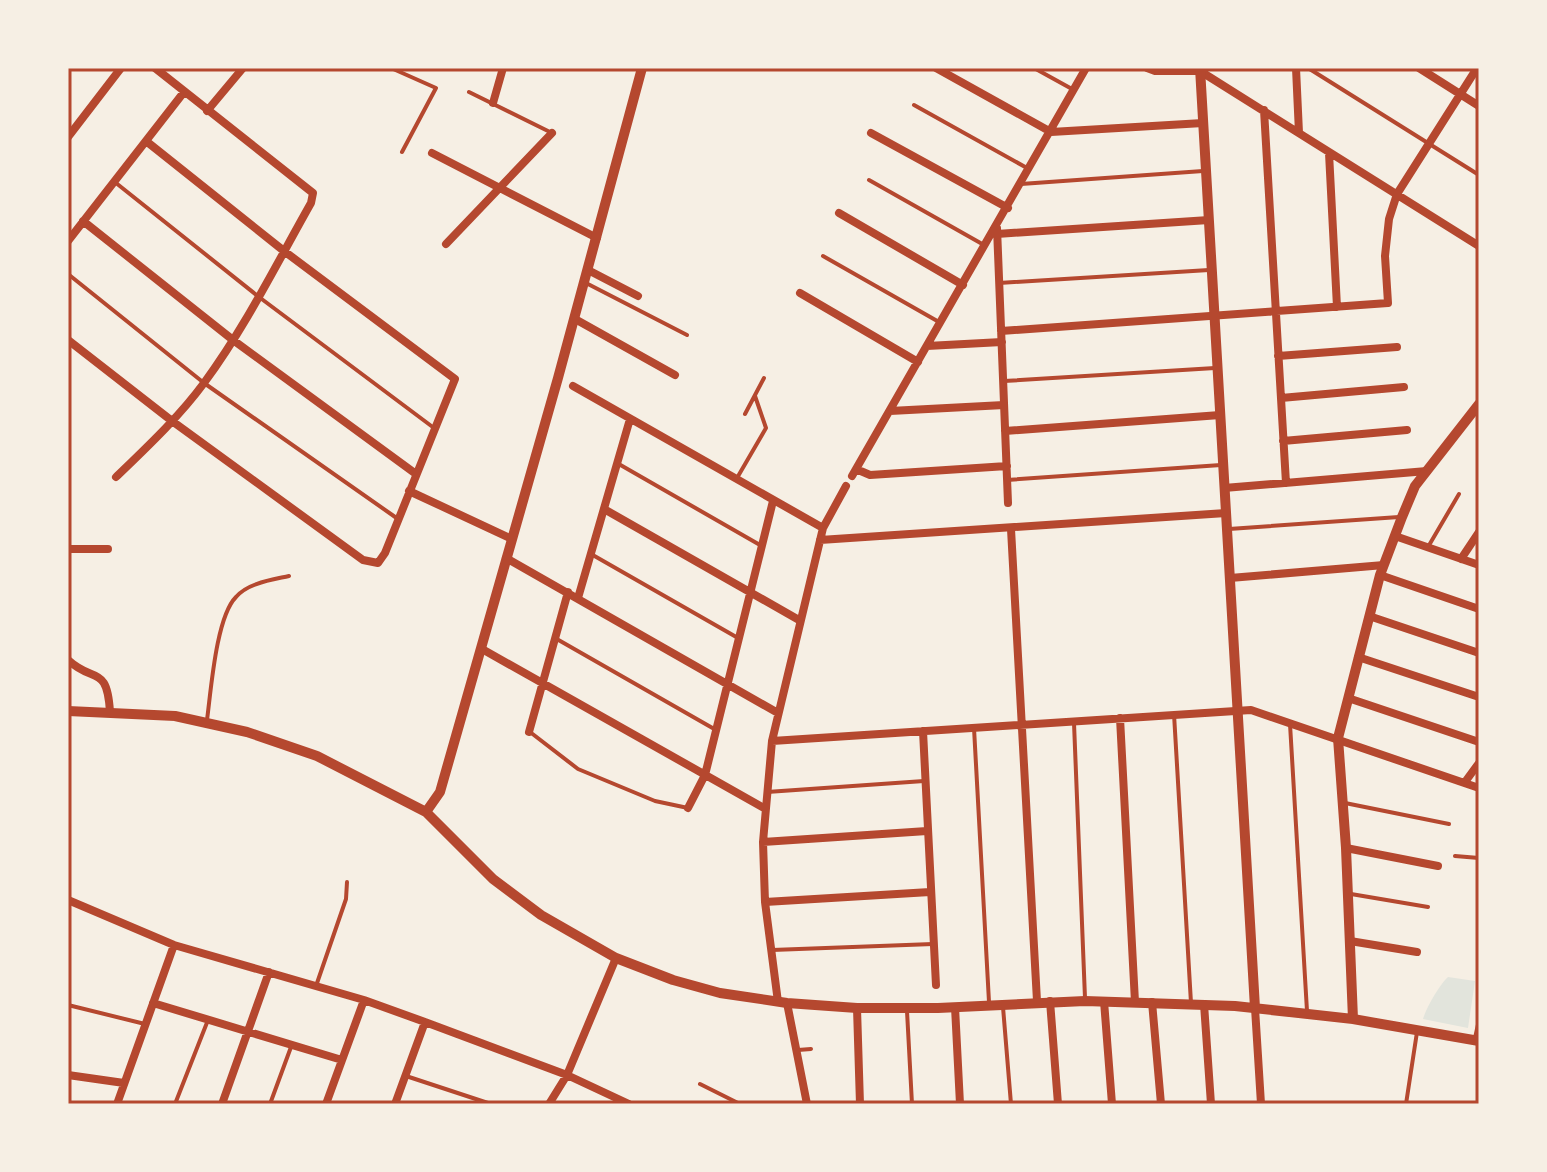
<svg xmlns="http://www.w3.org/2000/svg" width="1547" height="1172" viewBox="0 0 1547 1172" font-family="'Roboto Condensed',sans-serif">
	<rect width="100%" height="100%" fill="#f6efe4"/>
	<!-- green -->
	<path fill="#e2e4dc" d="M1448,977L1475,981L1468,1028L1423,1019C1426,1008 1440,984 1448,977Z"/>
	<g fill="none" stroke-linecap="round" stroke-linejoin="round">
		<!-- service -->
		<path stroke="#b5482f" stroke-width="4" d="M391,68L436,88L402,152
			M1034,68L1072,89
			M1308,68L1479,175
			M469,92L552,133
			M914,105L1027,168
			M869,180L984,245
			M116,183L259,297L434,428
			M1021,184L1203,171
			M823,256L939,322
			M68,274L204,383L398,519
			M586,283L687,335
			M999,283L1209,270
			M1004,381L1215,368
			M745,414L764,378
			M617,463L760,545
			M737,478L766,428L755,396
			M1007,480L1221,465
			M1229,529L1399,517
			M1428,547L1459,494
			M591,554L738,638
			M555,638L716,730
			M1174,714L1191,1003
			M207,720C211,691 216,617 236,597C248,583 271,580 289,576
			M1074,723L1085,998
			M1290,724L1307,1011
			M974,728L989,1002
			M530,732L578,769L655,801L688,808
			M767,792L924,781
			M1345,803L1449,824
			M1455,856L1479,858
			M1351,894L1428,907
			M772,950L933,944
			M316,986L346,899L347,882
			M68,1005L145,1024
			M1003,1007L1011,1104
			M907,1011L912,1104
			M1475,1038L1479,1020
			M798,1050L811,1049
			M406,1076L491,1104
			M700,1084L740,1104
			M175,1104L208,1020
			M270,1104L291,1047
			M1406,1104L1417,1032"/>
		<!-- minor -->
		<path stroke="#b5482f" stroke-width="8" d="M936,68L1051,132L1203,123
			M1147,68L1155,71H1200L1479,246
			M1296,68L1299,133
			M1419,68L1479,106
			M493,103L503,68
			M1264,110L1286,483
			M207,111L243,68
			M871,133L1008,208
			M68,137L121,68
			M432,153L597,238
			M1329,153L1337,307
			M839,213L963,285
			M83,221L233,340L416,474
			M997,228L1008,503
			M997,234L1209,220
			M68,241L184,92
			M446,244L552,133
			M588,270L638,296
			M800,293L918,362
			M575,319L675,375
			M1001,331L1388,303L1385,256L1389,219L1397,194L1477,68
			M68,340L172,421L363,560L378,563L385,553L455,379L284,251L146,141
			M927,346L1002,342
			M1278,356L1397,347
			M573,386L823,528
			M1281,398L1404,387
			M890,411L1004,405
			M1005,431L1220,415
			M1283,441L1407,430
			M856,469L870,475L1007,466
			M852,476L1086,68
			M116,477C147,447 179,417 204,383C246,326 277,263 311,203L313,193L155,68
			M1224,488L1427,471
			M409,491L512,539
			M604,509L799,620
			M1011,529L1037,1001
			M1395,536L1479,565
			M820,540L1226,513
			M68,549H108
			M506,558L778,713
			M1461,559L1479,532
			M1380,575L1479,609
			M1230,578L1384,565
			M578,598L630,419
			M1369,616L1479,653
			M482,649L764,808
			M1358,657L1479,697
			M68,660C94,684 107,664 110,712
			M1348,698L1479,742
			M1120,718L1135,1002
			M923,731L936,985
			M529,732L568,592
			M772,741L1251,710L1479,788
			M1465,782L1479,763
			M688,808L705,775L773,501
			M763,842L927,831
			M1346,848L1438,866
			M68,900L174,945L364,1000L425,1022L567,1075L629,1104
			M765,902L930,892
			M1350,941L1417,952
			M1050,1001L1058,1104
			M1104,1001L1112,1104
			M778,1002L765,902L763,842L772,741L823,528L846,486
			M1152,1002L1161,1104
			M153,1003L342,1060
			M787,1003L807,1104
			M1204,1004L1211,1104
			M955,1007L960,1104
			M857,1008L860,1104
			M1255,1008L1261,1104
			M68,1075L124,1083
			M117,1104L174,945
			M222,1104L269,972
			M326,1104L364,1000
			M395,1104L425,1022
			M549,1104L567,1075L616,958"/>
		<!-- tertiary -->
		<path stroke="#b5482f" stroke-width="10" d="M1200,68L1255,1008
			M68,711L175,716L247,732L317,756L426,812L493,879L541,915L616,958L673,980L720,993L787,1003L857,1008H938L1085,1001L1235,1006L1353,1019L1479,1041
			M426,812L440,792L558,378L642,68
			M1353,1019L1346,848L1338,738L1380,575L1402,517L1415,486L1479,404"/>
	</g>
	<!-- border -->
	<rect width="1547" height="1172" fill="none" stroke="#f6efe4" stroke-width="140"/>
	<rect x="70" y="70" width="1407" height="1032" fill="none" stroke="#b5482f" stroke-width="3"/>
</svg>
